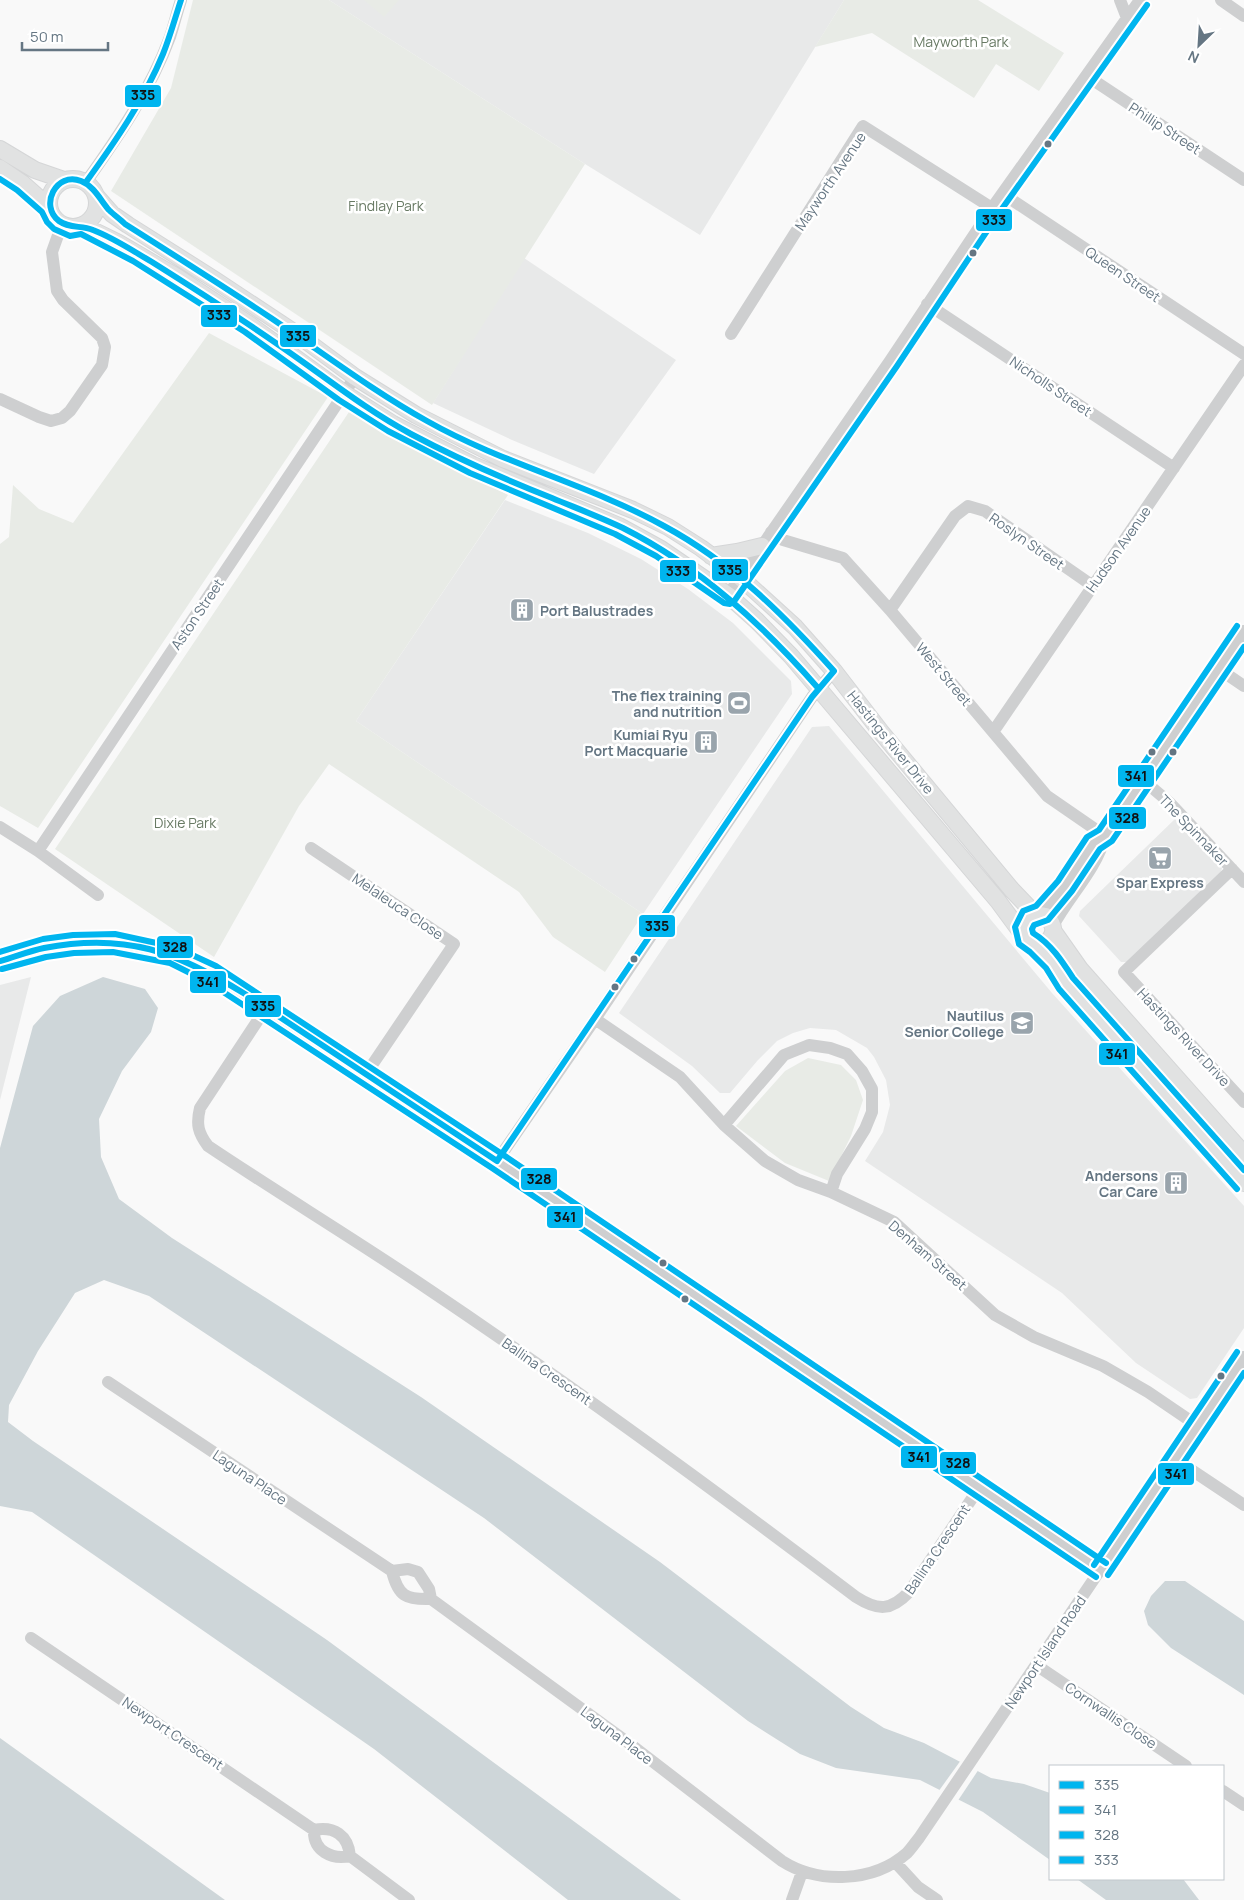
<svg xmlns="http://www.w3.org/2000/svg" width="1244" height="1900" viewBox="0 0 1244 1900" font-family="Manrope,sans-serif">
	<rect width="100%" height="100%" fill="#f9f9f9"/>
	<!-- built -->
	<path fill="#e8e9e9" d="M329,0H844L700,235L585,164Z
		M524,258L676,360L594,474L512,440L433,403Z
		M505,500L588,533L641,559L688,589L733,623L791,681L792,694L643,914L356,721Z
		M829,726L1052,993L1244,1206V1328L1197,1398L1190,1399L1136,1363L1062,1293L865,1161L883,1132L890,1105L886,1080L874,1057L867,1048L836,1030L810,1028L793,1033L777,1041L758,1060L730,1093H720L692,1066L619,1013L812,727Z
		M1175,819L1222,868L1221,872L1127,962H1121L1079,916L1080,911Z
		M31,977L0,1100V985Z"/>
	<!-- green -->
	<path fill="#e8ebe6" d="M193,0H329L585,164L432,405L111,191L171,88Z
		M364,0H399L384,17Z
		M844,0H978L1064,53L1039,91L996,64L974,98L872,33L815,47Z
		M209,333L328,397L38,828L0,806V544L9,537L13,485L39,509L73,523Z
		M349,412L508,495L356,721L643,914L605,972L553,937L519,892L329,764L299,806L214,957L55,849Z
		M808,1058L841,1065L856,1080L863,1100L851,1136L829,1181L785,1163L736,1126L785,1071Z"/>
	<!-- water -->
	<path fill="#ced6d9" d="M103,977L145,989L158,1008L151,1032L122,1071L99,1119L101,1157L119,1199L172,1238L421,1397L660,1562L851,1707L884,1728L924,1743L991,1778L1024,1784L1050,1793V1860L983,1812L920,1780L836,1768L800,1754L748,1721L484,1518L149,1296L104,1280L75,1293L38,1351L9,1405L8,1422L33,1441L327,1640L681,1900H568L374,1749L32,1512L0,1506V1148L33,1026L60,996Z
		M1165,1581H1185L1244,1621V1695L1171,1648L1148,1625L1144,1611L1151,1596Z
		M0,1738L225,1900H0Z
		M1077,1879H1183L1199,1900H1106Z"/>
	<!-- pier -->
	<path fill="#f9f9f9" d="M961,1760L979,1769L957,1802L938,1792Z"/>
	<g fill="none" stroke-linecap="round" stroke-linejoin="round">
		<defs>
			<path id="major" d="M0,149L35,170L64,180
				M0,168L22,183L49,207
				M49 203a24 24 0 1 1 48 0a24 24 0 1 1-48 0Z
				M97,197L112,214L128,225L215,280L301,337L355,377L416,415L503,459L633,510L668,527L701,548L740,577L795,627L834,671L881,732L1012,890L1035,914
				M82,225L117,242L177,277L250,325L344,393L393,424L473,465L619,526L661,549L728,595L757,621L791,656L998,901L1026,939L1036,945L1047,942C1056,934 1055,925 1046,916L1035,914C1026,918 1022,924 1024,934
				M711,556L737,552L762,546
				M1054,932L1080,969L1244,1154
				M1036,945L1053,963L1066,983L1244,1183"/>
		</defs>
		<!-- major casing -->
		<use href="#major" stroke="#d5d6d7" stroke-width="18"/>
		<!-- minor -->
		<path stroke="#cecfd0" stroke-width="12" d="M1120,0L1127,18
			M1221,0L1244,16
			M1087,76L1244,180
			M86,182C118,137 151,89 170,37C174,25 177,12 181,0
			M1003,194L1244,354
			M927,304L1174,468
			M731,334L863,126L992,208
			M0,399L39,417L51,421L62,418L70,411L102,365L105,347L102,338L63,300L57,291L52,252L62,224
			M771,532L783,540L843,558L890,610L1047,796L1105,836
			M728,595L890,361L992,208L1140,0
			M890,610L955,516L968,506L985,511L1093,586
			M1219,669L1244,686
			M993,732L1244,365
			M1143,780L1170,803L1244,882
			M0,827L38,851L98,895
			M311,848L454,944L366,1074
			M38,851L355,377
			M1232,869L1124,972L1244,1102
			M1041,914L1065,886L1094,843L1105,836
			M1053,926C1069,896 1097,869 1105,836L1244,631
			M0,961L44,948L73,944L114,943L173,955L212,974L266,1008L497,1161L1101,1570
			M266,1008L200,1108C196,1124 198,1133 208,1146C281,1195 356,1240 428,1289C574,1387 716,1491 856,1597C878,1611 891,1611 909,1592L979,1488
			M595,1019L680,1077L724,1125L765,1161L798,1180L831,1192L894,1222L995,1315L1034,1337L1103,1366L1148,1392L1198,1426
			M724,1125L784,1055L809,1045L830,1048L847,1054L862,1071L872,1089V1112L865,1129L837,1174L831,1192
			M497,1161L595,1019L812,697L834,671
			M108,1382L392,1571C398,1596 406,1600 431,1599L630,1744L782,1861C818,1884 873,1883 907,1853C911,1849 915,1843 919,1838L1244,1357
			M1175,1459L1244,1505
			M392,1571L408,1569L418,1572L429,1589L431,1599
			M31,1638L314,1830C334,1826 348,1835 350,1856L409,1900
			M1036,1665L1186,1766
			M1223,1791L1244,1805
			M314,1830C313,1851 332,1860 350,1856
			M895,1862L918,1887L937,1900
			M792,1900L802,1872"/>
		<!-- major -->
		<use href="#major" stroke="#e1e2e2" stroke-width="16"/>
		<defs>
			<path id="bus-1" d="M86,182C115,142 144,100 163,54C170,37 175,18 181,0
				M0,961C15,957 29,951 44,948C126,932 177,952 245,994L497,1161
				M497,1161L812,697L834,671C784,615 731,562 664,526C588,484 503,464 427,421C373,391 323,353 271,318C223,286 174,255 125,224C120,219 114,215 109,210C101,201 94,186 81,181C56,171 39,206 59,221C70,229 81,225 93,230C114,238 133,251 152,262C203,294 254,327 303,362C338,387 372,413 411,434C456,458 504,479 552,498C576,508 600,517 623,528C700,567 762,624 818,688"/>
			<path id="bus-2" d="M1237,626L1099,830L1087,837L1058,881L1036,906L1023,911L1015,927L1019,944L1030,952L1046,968L1059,989L1237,1189
				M2,969L46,957L74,953L113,952L170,963L208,982L492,1168L1096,1577
				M1108,1575L1244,1373"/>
			<path id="bus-3" d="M1244,647L1112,841L1100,849L1072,891L1048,920L1034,925L1032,929L1033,933C1051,944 1062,961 1073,978L1244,1170
				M0,952L43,939L73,935L115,934L175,947L216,966L502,1154L1106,1563
				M1094,1565L1237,1352"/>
			<path id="bus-4" d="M0,179L17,190L42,212L47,222L54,229L70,236L81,234L133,261L245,332L339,400L388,431L470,473L615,534L656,556L724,603L730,604L735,600L897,366L999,213L1147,5"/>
		</defs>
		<!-- bus-1 casing -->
		<use href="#bus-1" stroke="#fff" stroke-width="10"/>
		<!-- bus-2 casing -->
		<use href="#bus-2" stroke="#fff" stroke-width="10"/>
		<!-- bus-3 casing -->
		<use href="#bus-3" stroke="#fff" stroke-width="10"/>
		<!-- bus-4 casing -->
		<use href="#bus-4" stroke="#fff" stroke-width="10"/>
		<!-- bus-1 -->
		<use href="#bus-1" stroke="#00b5ef" stroke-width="6"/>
		<!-- bus-2 -->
		<use href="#bus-2" stroke="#00b5ef" stroke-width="6"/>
		<!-- bus-3 -->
		<use href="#bus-3" stroke="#00b5ef" stroke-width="6"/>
		<!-- bus-4 -->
		<use href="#bus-4" stroke="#00b5ef" stroke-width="6"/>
	</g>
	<!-- icons -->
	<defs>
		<symbol id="building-square" viewBox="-11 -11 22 22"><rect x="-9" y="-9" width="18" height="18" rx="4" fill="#99a4ac" stroke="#fff"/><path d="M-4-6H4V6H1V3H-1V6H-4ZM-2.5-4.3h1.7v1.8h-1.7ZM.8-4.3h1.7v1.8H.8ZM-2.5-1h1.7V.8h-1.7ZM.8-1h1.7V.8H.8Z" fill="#fff"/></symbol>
		<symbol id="stadium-square" viewBox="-11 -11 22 22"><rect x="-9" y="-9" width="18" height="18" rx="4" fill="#99a4ac" stroke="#fff"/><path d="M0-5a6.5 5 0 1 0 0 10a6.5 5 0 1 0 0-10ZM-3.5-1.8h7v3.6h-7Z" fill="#fff"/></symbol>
		<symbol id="supermarket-square" viewBox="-11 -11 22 22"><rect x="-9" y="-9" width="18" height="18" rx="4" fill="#99a4ac" stroke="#fff"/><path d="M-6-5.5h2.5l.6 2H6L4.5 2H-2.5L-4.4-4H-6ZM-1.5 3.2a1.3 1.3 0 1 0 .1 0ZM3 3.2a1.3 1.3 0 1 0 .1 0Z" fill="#fff"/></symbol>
		<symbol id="university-square" viewBox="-11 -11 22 22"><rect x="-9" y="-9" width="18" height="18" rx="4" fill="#99a4ac" stroke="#fff"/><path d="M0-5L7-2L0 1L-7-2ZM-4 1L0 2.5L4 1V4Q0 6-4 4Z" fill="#fff"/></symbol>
	</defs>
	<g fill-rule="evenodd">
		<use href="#building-square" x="508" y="596" width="28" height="28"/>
		<use href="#stadium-square" x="725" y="689" width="28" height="28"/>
		<use href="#building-square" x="692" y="728" width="28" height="28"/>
		<use href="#supermarket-square" x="1146" y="844" width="28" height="28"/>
		<use href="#university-square" x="1008" y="1009" width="28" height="28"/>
		<use href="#building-square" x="1162" y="1169" width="28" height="28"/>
	</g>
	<!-- markers -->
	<g fill="#657683" stroke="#fff" stroke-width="2">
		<circle cx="1048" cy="144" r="4.5"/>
		<circle cx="973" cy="253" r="4.5"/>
		<circle cx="1152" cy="752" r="4.5"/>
		<circle cx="1173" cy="752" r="4.5"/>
		<circle cx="634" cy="959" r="4.5"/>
		<circle cx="615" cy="987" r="4.5"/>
		<circle cx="663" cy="1263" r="4.5"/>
		<circle cx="685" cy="1299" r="4.5"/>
		<circle cx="1221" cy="1376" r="4.5"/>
	</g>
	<g text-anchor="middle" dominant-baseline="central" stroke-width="5" stroke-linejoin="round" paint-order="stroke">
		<!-- park labels -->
		<g font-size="14" fill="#687a64" stroke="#fff">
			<text x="961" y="41">Mayworth Park</text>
			<text x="386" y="205">Findlay Park</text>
			<text x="185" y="822">Dixie Park</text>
		</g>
		<!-- street labels -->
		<g font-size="14" fill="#657683" stroke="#fff">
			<text transform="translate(1165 128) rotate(33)">Phillip Street</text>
			<text transform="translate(830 181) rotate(-56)">Mayworth Avenue</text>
			<text transform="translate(1123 274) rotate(34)">Queen Street</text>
			<text transform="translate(1051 386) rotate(34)">Nicholls Street</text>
			<text transform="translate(1027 541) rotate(35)">Roslyn Street</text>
			<text transform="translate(1118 549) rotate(-55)">Hudson Avenue</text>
			<text transform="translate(197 614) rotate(-56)">Aston Street</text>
			<text transform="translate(944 674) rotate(50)">West Street</text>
			<text transform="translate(891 742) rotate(51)">Hastings River Drive</text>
			<text transform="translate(1194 830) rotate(46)">The Spinnaker</text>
			<text transform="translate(398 906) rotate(34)">Melaleuca Close</text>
			<text transform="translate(1184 1037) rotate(47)">Hastings River Drive</text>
			<text transform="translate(928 1255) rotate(41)">Denham Street</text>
			<text transform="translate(547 1371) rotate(35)">Ballina Crescent</text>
			<text transform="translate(250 1477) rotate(34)">Laguna Place</text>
			<text transform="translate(937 1549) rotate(-56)">Ballina Crescent</text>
			<text transform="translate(1045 1652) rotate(-56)">Newport Island Road</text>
			<text transform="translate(1111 1715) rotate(34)">Cornwallis Close</text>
			<text transform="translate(173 1733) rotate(34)">Newport Crescent</text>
			<text transform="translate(617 1735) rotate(37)">Laguna Place</text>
		</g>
		<!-- poi labels -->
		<g font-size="14" font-weight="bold" fill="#657683" stroke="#fff" text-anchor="end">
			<text x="540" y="610" text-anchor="start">Port Balustrades</text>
			<text x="722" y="695">The flex training<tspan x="722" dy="16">and nutrition</tspan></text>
			<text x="688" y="734">Kumiai Ryu<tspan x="688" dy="16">Port Macquarie</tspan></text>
			<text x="1160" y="882" text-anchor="middle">Spar Express</text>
			<text x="1004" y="1015">Nautilus<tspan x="1004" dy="16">Senior College</tspan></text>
			<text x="1158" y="1175">Andersons<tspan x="1158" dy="16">Car Care</tspan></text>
		</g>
	</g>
	<g stroke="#fff" stroke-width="2">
		<rect x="124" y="84" width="38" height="24" rx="5" fill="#00b5ef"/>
		<rect x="975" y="208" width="38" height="24" rx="5" fill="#00b5ef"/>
		<rect x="200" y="304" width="38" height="24" rx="5" fill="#00b5ef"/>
		<rect x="279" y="324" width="38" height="24" rx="5" fill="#00b5ef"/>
		<rect x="711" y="558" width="38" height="24" rx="5" fill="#00b5ef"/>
		<rect x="659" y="559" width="38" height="24" rx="5" fill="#00b5ef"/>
		<rect x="1117" y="764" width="38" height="24" rx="5" fill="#00b5ef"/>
		<rect x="1108" y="806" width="39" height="24" rx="5" fill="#00b5ef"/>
		<rect x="638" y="914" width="38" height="24" rx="5" fill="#00b5ef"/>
		<rect x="156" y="935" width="38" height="24" rx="5" fill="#00b5ef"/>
		<rect x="189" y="970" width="38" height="24" rx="5" fill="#00b5ef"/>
		<rect x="244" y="994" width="38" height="24" rx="5" fill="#00b5ef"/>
		<rect x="1098" y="1042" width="38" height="24" rx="5" fill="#00b5ef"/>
		<rect x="520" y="1167" width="38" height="24" rx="5" fill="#00b5ef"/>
		<rect x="546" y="1205" width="38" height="24" rx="5" fill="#00b5ef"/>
		<rect x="900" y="1445" width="38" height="24" rx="5" fill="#00b5ef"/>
		<rect x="939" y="1451" width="38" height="24" rx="5" fill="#00b5ef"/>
		<rect x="1157" y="1462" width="38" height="24" rx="5" fill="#00b5ef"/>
	</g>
	<g font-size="14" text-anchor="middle" font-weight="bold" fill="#111">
		<text x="143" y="100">335</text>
		<text x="994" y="225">333</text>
		<text x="219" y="320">333</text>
		<text x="298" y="341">335</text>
		<text x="730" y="575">335</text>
		<text x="678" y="576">333</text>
		<text x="1136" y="781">341</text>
		<text x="1127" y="823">328</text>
		<text x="657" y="931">335</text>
		<text x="175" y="952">328</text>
		<text x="208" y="987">341</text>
		<text x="263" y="1011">335</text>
		<text x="1117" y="1059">341</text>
		<text x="539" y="1184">328</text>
		<text x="565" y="1222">341</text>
		<text x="919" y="1462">341</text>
		<text x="958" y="1468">328</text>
		<text x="1176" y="1479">341</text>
	</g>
	<!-- legend -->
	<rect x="1049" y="1765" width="175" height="115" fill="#ffffff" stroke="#c1c8cd"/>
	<rect x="1059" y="1781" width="25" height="8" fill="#00b5ef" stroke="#c1c8cd"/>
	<text x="1094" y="1790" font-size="15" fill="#657683">335</text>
	<rect x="1059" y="1806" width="25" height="8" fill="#00b5ef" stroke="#c1c8cd"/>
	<text x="1094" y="1815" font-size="15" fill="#657683">341</text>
	<rect x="1059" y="1831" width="25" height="8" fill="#00b5ef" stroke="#c1c8cd"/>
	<text x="1094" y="1840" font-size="15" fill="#657683">328</text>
	<rect x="1059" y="1856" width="25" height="8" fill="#00b5ef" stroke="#c1c8cd"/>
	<text x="1094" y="1865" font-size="15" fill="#657683">333</text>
	<!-- north arrow -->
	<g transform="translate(1199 45) rotate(205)" stroke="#ffffff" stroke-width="4" paint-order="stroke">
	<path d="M0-4L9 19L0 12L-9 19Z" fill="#657683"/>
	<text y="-8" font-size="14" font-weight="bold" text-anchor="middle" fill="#657683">N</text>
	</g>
	<!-- scale -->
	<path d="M22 42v8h86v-8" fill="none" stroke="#657683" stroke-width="2.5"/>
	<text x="30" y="42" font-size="15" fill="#657683" stroke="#ffffff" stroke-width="4" paint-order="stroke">50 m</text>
</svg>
